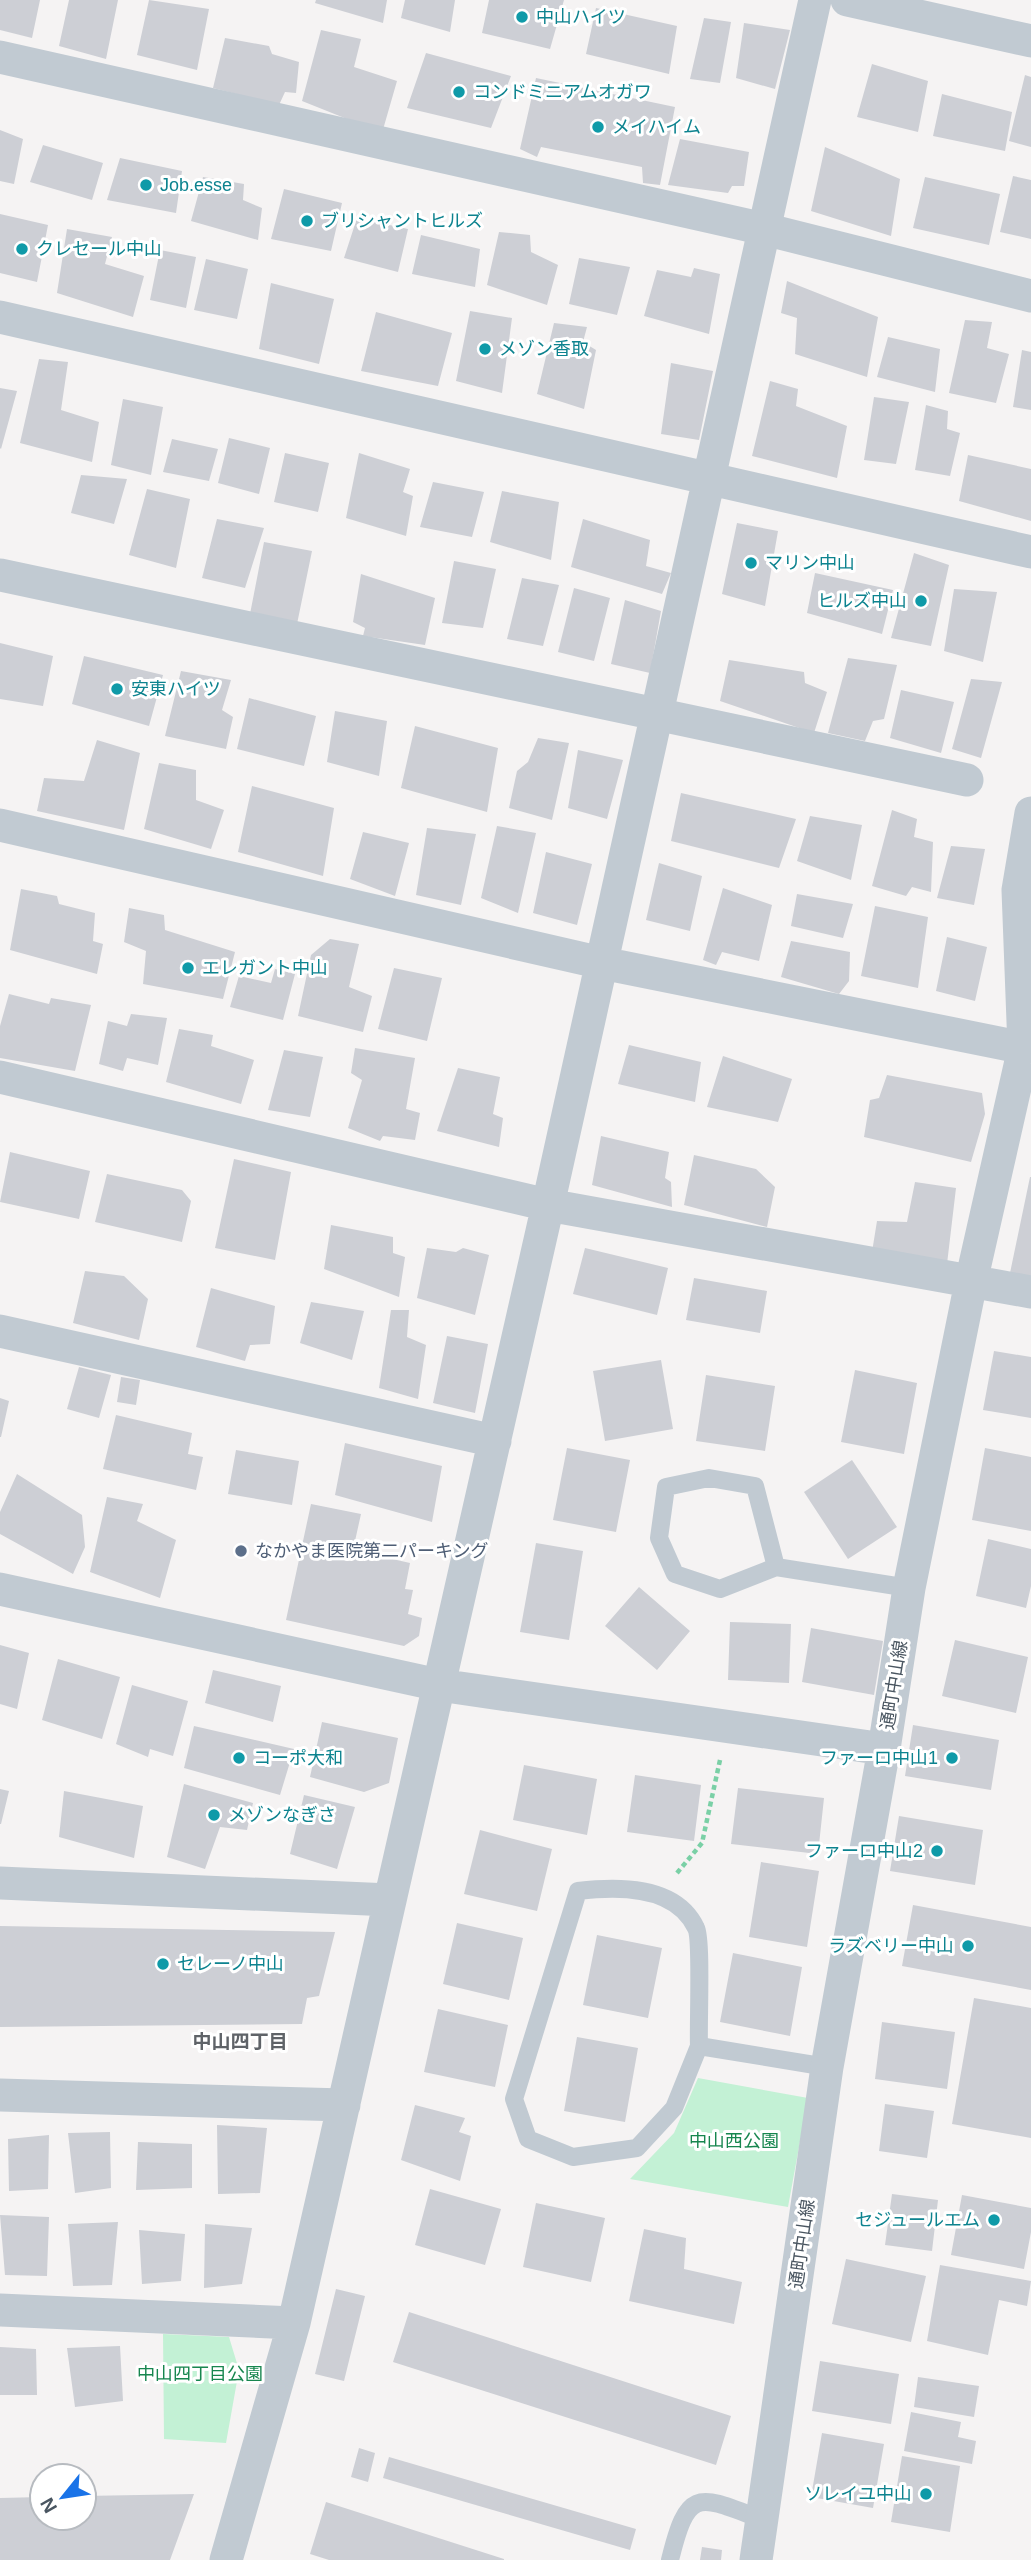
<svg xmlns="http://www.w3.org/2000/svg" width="1031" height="2560" viewBox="0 0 1031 2560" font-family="Arial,'Noto Sans JP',sans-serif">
	<rect width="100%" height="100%" fill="#f5f3f3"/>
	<!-- green -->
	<path fill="#c3f1d5" d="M698,2078L808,2098L788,2207L630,2179L674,2133Z
		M163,2334L229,2337L239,2370L226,2443L164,2439Z"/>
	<!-- building -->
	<path fill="#cdcfd5" d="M0,0H40L32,38L0,30Z
		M69,0H118L106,59L59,46Z
		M149,0L209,9L197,70L137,55Z
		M316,0H387L383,23L315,3Z
		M405,0H455L450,32L401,18Z
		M489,0H564L550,49L482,33Z
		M596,8L677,26L669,74L586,54Z
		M704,18L731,22L720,83L690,79Z
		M744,23L790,30L775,89L736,78Z
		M321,30L361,39L354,67L397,81L382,133L302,101Z
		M225,38L269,46L272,54L299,62L296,93L285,92L279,105L213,88Z
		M426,53L511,76L491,128L407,108Z
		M872,64L928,81L918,132L857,117Z
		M1025,75L1031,77V147L1009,141Z
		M536,78L675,107L660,185L643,183L642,167L541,147L537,157L520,149Z
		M942,94L1012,112L1005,151L933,136Z
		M0,130L23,139L14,184L0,181Z
		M680,139L749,152L744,186H732L728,193L668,185Z
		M43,145L103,163L92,200L30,182Z
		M825,147L900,179L891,236L811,211Z
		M120,158L182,171L176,213L107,200Z
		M1013,176L1031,180V239L1000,232Z
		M203,177L244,184L243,200L262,208L258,240L191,221Z
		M925,177L1000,194L989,245L913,228Z
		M284,189L342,203L331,251L271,239Z
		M0,214L48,225L37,282L0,273Z
		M357,218L408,229L398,272L344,258Z
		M67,229L112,237L105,264L144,276L133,317L57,293Z
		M499,232L530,235L531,252L558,265L547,305L487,285Z
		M421,235L480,249L475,287L412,274Z
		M160,250L196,257L186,308L150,300Z
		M579,258L630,267L617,315L569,304Z
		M206,259L248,269L237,319L194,310Z
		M694,268L720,274L709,334L644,316L657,270L691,277Z
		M787,281L878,317L867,377L795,354L797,318L781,313Z
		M271,283L334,299L319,364L259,349Z
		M470,311L512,318L502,393L456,381Z
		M376,312L452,333L438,386L361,371Z
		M965,320L992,322L987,348L1009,354L996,403L949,393Z
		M554,323L587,327L583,342L596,350L584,409L537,394Z
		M888,337L940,349L935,392L877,377Z
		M1022,350L1031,352V410L1013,407Z
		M39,359L68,362L61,410L99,422L92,462L20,443Z
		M671,363L713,371L699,440L661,434Z
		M770,381L798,389L796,406L847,426L837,478L752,456Z
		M0,388L17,391L1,449L0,448Z
		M874,397L909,402L896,464L864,460Z
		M123,399L163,407L151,475L111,465Z
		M926,405L948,411L947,429L960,433L950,476L915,470Z
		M229,438L270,448L259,494L218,483Z
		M172,439L218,449L209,481L163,472Z
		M285,453L329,463L318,512L274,502Z
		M359,453L410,469L403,492L413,496L406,536L346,518Z
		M968,455L1031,469V521L959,501Z
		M81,475L127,479L114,524L71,513Z
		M433,482L484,492L472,537L420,527Z
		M147,489L190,499L176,568L129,555Z
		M502,491L559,502L551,560L490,542Z
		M217,519L264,528L245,588L202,578Z
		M583,519L650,540L646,566L671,573L662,594L571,567Z
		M737,523L778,531L765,606L722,594Z
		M264,542L312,551L297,624L250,614Z
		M914,553L949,565L931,646L891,638Z
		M454,561L496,569L483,628L442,623Z
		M815,573L893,590L882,634L807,613Z
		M361,574L435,598L425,645L363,636L365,628L353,622Z
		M522,578L559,585L543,646L507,639Z
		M574,588L610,598L594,661L558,652Z
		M954,589L997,592L983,662L944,651Z
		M625,600L661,611L650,673L611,664Z
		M0,643L53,656L43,706L0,699Z
		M84,656L163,675L149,726L72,704Z
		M848,658L897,665L884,719L873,721L865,741L828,733Z
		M729,660L804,672L805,683L827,692L814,733L720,701Z
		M181,671L231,680L222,710L233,717L226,749L165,736Z
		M971,679L1002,682L981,758L952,749Z
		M901,690L954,702L941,753L890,738Z
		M249,698L316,716L304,766L237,749Z
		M335,711L387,721L379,776L327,762Z
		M415,726L498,748L487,812L401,788Z
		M538,738L569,743L552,820L509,808L517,771L528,762Z
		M97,740L140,753L124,830L37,811L44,778L84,781Z
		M578,750L623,760L607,819L568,808Z
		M159,763L196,770V800L224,810L211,849L144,829Z
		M252,786L334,808L323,876L238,852Z
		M681,793L796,819L779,868L671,841Z
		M892,810L917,819L914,837L933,842L931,892L912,887L906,896L872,886Z
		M810,816L862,825L851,880L797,861Z
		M497,826L536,833L518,913L481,898Z
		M427,828L476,834L461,905L416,895Z
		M363,832L409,843L395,896L350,879Z
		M951,846L985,849L974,905L937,898Z
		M546,852L592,864L577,925L533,913Z
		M659,863L702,876L690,931L646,920Z
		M723,888L772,905L759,961L722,952L716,965L703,960Z
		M21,889L57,896L59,904L95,913L93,941L103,944L97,974L10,950Z
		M797,894L853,904L843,938L791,926Z
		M875,906L928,917L918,988L861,976Z
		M129,908L164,915L165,930L235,952L223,999L143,984L146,951L124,942Z
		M947,937L987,947L975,1001L936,991Z
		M330,939L359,944L349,987L372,996L363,1032L298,1016L311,955Z
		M791,941L850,952L849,981L839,994L781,977Z
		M394,968L442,978L427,1041L378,1029Z
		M275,969L295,974L283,1020L230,1007L239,976L271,983Z
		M9,994L49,1004L51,998L91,1005L75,1071L0,1058V1026Z
		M131,1014L167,1018L158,1065L127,1058L123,1071L99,1064L108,1021L127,1026Z
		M179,1029L213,1035L211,1046L254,1060L241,1104L166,1082Z
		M629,1045L701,1062L695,1102L618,1084Z
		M355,1048L415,1058L406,1109L420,1113L415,1140L383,1136L380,1141L348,1128L362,1080L351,1073Z
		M284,1050L323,1057L310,1117L268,1110Z
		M723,1056L792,1079L778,1122L707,1107Z
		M458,1068L500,1077L493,1114L503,1118L499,1147L437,1131Z
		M887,1075L982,1093L985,1114L971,1162L864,1137L870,1100L879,1098Z
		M601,1136L669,1152L665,1178L671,1182L672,1207L592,1185Z
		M10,1152L90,1171L79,1219L0,1202Z
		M694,1155L756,1169L775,1187L767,1227L684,1205Z
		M234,1159L291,1172L275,1260L215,1248Z
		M107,1174L182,1190L191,1201L182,1242L95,1222Z
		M1030,1177H1031V1277L1010,1273Z
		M915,1182L956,1188L947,1264L872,1252L877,1221L907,1222Z
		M331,1225L393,1237V1253L405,1257L399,1297L324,1269Z
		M427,1248L456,1252L463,1248L489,1255L475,1315L417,1298Z
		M585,1248L668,1268L657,1315L573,1294Z
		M85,1271L124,1276L148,1299L139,1340L73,1323Z
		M694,1278L767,1291L760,1333L686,1320Z
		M211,1288L275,1306L270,1344L250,1345L245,1361L196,1347Z
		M311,1302L364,1311L352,1360L300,1343Z
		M391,1310H409L407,1337L426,1345L418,1399L379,1388Z
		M447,1336L488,1344L475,1413L433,1403Z
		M994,1351L1031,1357V1418L983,1410Z
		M661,1360L673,1429L605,1441L593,1371Z
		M79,1367L111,1375L99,1418L67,1409Z
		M855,1370L917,1383L904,1454L841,1442Z
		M706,1375L775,1386L765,1451L696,1441Z
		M121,1377L140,1380L136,1405L117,1402Z
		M0,1398L9,1401L1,1437H0Z
		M116,1415L192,1433L188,1454L203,1457L196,1490L103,1469Z
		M345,1443L442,1466L432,1522L335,1495Z
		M567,1448L630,1460L616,1532L553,1520Z
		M985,1448L1031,1457V1531L972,1520Z
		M236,1450L299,1461L292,1505L228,1494Z
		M852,1460L897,1527L848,1559L804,1492Z
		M17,1474L82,1515L85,1547L73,1574L0,1534V1512Z
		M107,1497L143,1504L137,1521L176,1540L160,1598L90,1572Z
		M311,1504L361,1514L353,1550L410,1563L405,1589L413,1590L408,1614L422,1618L419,1636L404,1646L286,1620Z
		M988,1539L1031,1549V1586L1026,1608L976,1596Z
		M536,1543L583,1551L569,1640L520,1632Z
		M639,1587L690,1631L657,1670L605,1626Z
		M730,1622L791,1624L789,1683L728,1680Z
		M811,1628L883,1641L874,1695L802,1682Z
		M955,1640L1028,1657L1016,1713L942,1696Z
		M0,1645L29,1653L17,1709L0,1704Z
		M58,1659L120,1677L102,1739L42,1720Z
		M213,1670L281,1686L273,1722L205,1703Z
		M132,1685L188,1701L173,1756L150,1749L148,1757L116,1744Z
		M322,1722L398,1738L389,1783L364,1792L310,1777Z
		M913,1725L999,1740L991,1790L905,1776Z
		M194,1726L294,1749L280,1795L184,1768Z
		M524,1765L597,1779L587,1835L513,1820Z
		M635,1775L701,1785L694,1841L627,1832Z
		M184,1784L253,1803L247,1830L220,1827L205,1869L167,1857Z
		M738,1788L824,1798L818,1854L731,1844Z
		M0,1789L9,1791L1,1824H0Z
		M64,1791L143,1806L134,1858L59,1837Z
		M304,1795L355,1807L337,1869L290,1854Z
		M899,1816L983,1830L975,1885L890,1871Z
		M480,1830L552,1849L537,1911L464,1894Z
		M761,1862L819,1871L807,1947L749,1937Z
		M913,1905L1031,1927V1990L902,1966Z
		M457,1923L523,1938L509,2000L443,1984Z
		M0,1926L335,1932L319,1996L307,1998L302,2024L0,2027Z
		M597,1935L662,1948L648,2018L583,2005Z
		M733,1953L802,1967L790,2036L720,2022Z
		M974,1998L1031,2008V2138L952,2124Z
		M438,2009L508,2025L495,2087L424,2072Z
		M882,2022L955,2032L947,2089L875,2079Z
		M577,2037L638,2048L625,2122L564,2111Z
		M885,2104L934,2111L927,2158L879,2151Z
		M415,2105L465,2118L459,2132L471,2136L460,2181L401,2160Z
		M217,2125L267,2128L260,2193L218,2194Z
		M110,2132L111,2188L75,2193L68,2133Z
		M49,2135L48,2189L9,2191L8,2139Z
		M138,2142L192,2144V2188L136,2190Z
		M430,2189L501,2209L485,2265L415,2245Z
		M892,2194L938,2200L932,2251L885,2245Z
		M962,2195L1031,2208V2232L1024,2269L951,2255Z
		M536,2203L605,2218L591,2282L523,2267Z
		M0,2215L49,2217L47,2276L5,2275Z
		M118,2222L112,2285L73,2286L68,2224Z
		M205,2224L252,2228L242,2284L204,2288Z
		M644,2229L686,2238L684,2269L742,2282L734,2324L629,2301Z
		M139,2230L185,2234L181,2281L142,2284Z
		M846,2259L926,2276L911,2342L832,2324Z
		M940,2265L1031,2281L1027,2306L999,2300L988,2355L927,2341Z
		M336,2289L365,2296L344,2381L315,2374Z
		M409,2312L731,2416L716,2465L393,2362Z
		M120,2346L123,2401L75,2407L67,2348Z
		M0,2347L36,2349L37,2395H0Z
		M820,2361L899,2374L891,2424L812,2411Z
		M918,2377L979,2386L974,2417L914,2407Z
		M911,2412L961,2422L958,2437L976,2441L972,2464L904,2451Z
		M822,2433L884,2444L873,2508L811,2497Z
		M359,2448L375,2453L368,2482L351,2477Z
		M902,2456L960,2466L950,2532L891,2522Z
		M389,2457L636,2529L630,2550L383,2478Z
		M194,2494L170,2560H0V2498L42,2497V2518H84V2496Z
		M326,2502L504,2559V2560H329L310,2554Z
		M702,2547L722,2550L721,2560H700Z"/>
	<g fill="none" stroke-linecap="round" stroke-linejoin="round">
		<!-- path -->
		<path stroke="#7ad0a6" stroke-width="4.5" stroke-dasharray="5 3.5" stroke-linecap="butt" d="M677,1873L702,1843L720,1760"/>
		<!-- lane -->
		<path stroke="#c1cad2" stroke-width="18" d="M776,1567L720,1589L675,1574L659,1538L666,1487L709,1478L755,1486L776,1567L909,1588
			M699,2046L674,2108L637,2148L573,2157L528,2139L514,2099L578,1891C618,1886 676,1885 696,1928C702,1939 698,2027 699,2046L827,2067
			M670,2560C688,2486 698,2495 763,2520"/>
		<!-- street -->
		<path stroke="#c1cad2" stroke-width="33" d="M847,0L1031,41
			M0,57L764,229L1031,296
			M0,317L1031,552
			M0,575L967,780
			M0,825L602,963L1024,1048
			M0,1077L548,1205L1031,1292
			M0,1331L495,1441
			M0,1589L439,1685L884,1749
			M0,1883L390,1900
			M0,2095L344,2105
			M0,2310L294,2323
			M226,2560L294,2323L548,1205L815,0
			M756,2560L827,2067L884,1749L909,1588L971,1282L1024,1048L1018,890L1031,813"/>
	</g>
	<!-- markers -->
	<g fill="#0f9aa8" stroke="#fff" stroke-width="2.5">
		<circle cx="522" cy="17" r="7"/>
		<circle cx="459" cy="92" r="7"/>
		<circle cx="598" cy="127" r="7"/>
		<circle cx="146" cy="185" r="7"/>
		<circle cx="307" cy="221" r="7"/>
		<circle cx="22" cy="249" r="7"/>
		<circle cx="485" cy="349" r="7"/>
		<circle cx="751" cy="563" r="7"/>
		<circle cx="921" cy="601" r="7"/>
		<circle cx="117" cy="689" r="7"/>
		<circle cx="188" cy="968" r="7"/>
		<circle cx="239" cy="1758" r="7"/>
		<circle cx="952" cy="1758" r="7"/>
		<circle cx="214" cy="1815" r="7"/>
		<circle cx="937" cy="1851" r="7"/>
		<circle cx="968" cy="1946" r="7"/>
		<circle cx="163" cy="1964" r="7"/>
		<circle cx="994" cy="2220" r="7"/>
		<circle cx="926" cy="2494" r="7"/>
	</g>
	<circle fill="#5c6f8a" stroke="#fff" stroke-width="2.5" cx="241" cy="1551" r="7"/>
	<g text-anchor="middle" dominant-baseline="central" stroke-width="6" stroke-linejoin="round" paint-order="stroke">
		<!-- culture labels -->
		<g font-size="18" fill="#0d838f" stroke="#fff" text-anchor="start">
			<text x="536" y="17">中山ハイツ</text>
			<text x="473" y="92">コンドミニアムオガワ</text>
			<text x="612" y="127">メイハイム</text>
			<text x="160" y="185">Job.esse</text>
			<text x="321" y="221">ブリシャントヒルズ</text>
			<text x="36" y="249">クレセール中山</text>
			<text x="499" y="349">メゾン香取</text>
			<text x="765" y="563">マリン中山</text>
			<text x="907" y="601" text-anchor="end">ヒルズ中山</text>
			<text x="131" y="689">安東ハイツ</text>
			<text x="202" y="968">エレガント中山</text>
			<text x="253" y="1758">コーポ大和</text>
			<text x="938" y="1758" text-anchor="end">ファーロ中山1</text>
			<text x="228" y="1815">メゾンなぎさ</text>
			<text x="923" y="1851" text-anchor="end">ファーロ中山2</text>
			<text x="954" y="1946" text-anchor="end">ラズベリー中山</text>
			<text x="177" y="1964">セレーノ中山</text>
			<text x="980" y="2220" text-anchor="end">セジュールエム</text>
			<text x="912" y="2494" text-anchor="end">ソレイユ中山</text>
		</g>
		<!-- service labels -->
		<g font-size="18" fill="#4e5e75" stroke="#fff" text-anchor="start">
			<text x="255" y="1551">なかやま医院第二パーキング</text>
		</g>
		<!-- street labels -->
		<g font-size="18" fill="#4a5661" stroke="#fff">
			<text transform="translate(894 1685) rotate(-81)">通町中山線</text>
			<text transform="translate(802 2244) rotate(-82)">通町中山線</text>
		</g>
		<!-- park labels -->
		<g font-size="18" fill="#17864f" stroke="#fff">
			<text x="734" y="2141">中山西公園</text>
			<text x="200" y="2374">中山四丁目公園</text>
		</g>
		<!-- neighbourhood labels -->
		<g font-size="19" font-weight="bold" fill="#5f6368" stroke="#fff">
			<text x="240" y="2041">中山四丁目</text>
		</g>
	</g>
	<!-- north arrow -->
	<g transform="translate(63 2497) rotate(240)"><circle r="33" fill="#ffffff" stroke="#b7bbc0" stroke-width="2"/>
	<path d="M0-5L12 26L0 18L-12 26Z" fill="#1a73e8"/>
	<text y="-10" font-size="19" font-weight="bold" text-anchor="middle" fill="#4a5661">N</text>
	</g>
</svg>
